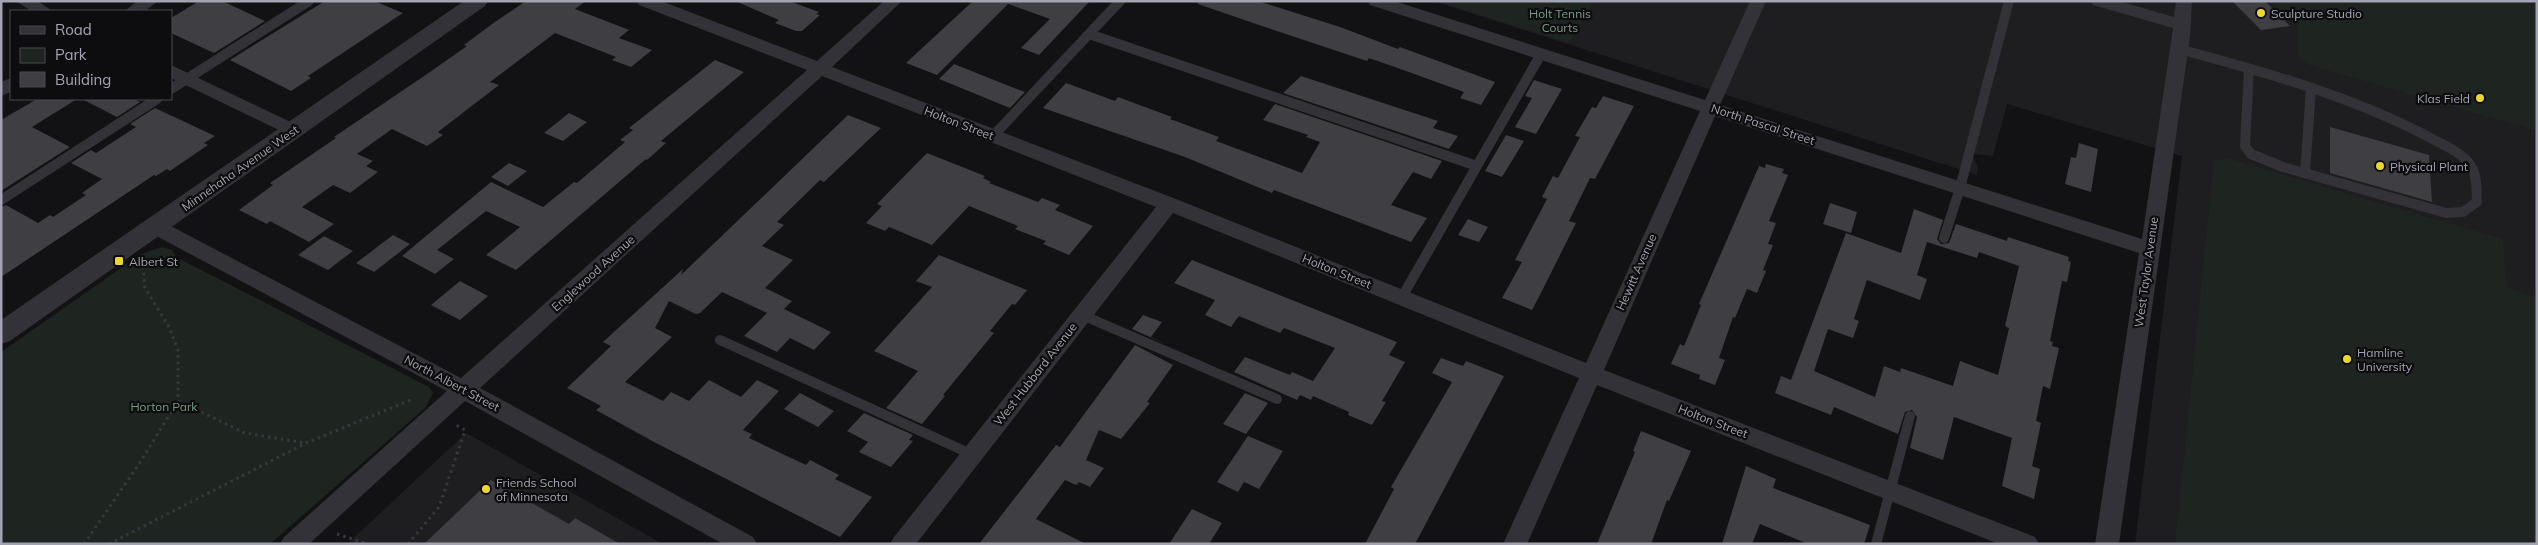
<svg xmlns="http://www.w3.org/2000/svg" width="2538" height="545" viewBox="0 0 2538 545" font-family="Mulish,sans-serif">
	<rect width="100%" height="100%" fill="#121113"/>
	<!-- built -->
	<path fill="#1e1d20" d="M1433,1H2537V544H2135L2182,156L2007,104L1993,156L1972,154L1978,167L1977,175Z
		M466,433L663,544H347Z"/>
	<!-- green -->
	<path fill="#1e2520" d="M1437,1H1594L1569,43Z
		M2268,1H2537V131L2309,65L2298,56V25Z
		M2227,158L2503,239L2506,287L2537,298V544H2175L2214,161Z
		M162,247L172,250L176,257L429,387L433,393L425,408L270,544H1V352L141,254Z"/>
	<!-- building -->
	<path fill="#3e3e43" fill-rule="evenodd" d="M199,1H222L265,21L214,53L171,33V18Z
		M325,1H374L403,13L308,76L311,78L291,91L230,60Z
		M526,1H586L575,9L629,30L619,38L652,50L631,67L612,60L616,57L555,33L490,82L499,85L438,132L443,135L427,146L392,129L357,154L373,161L366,166L378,172L350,193L333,185L302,207L334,224L309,242L270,221L267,224L239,210L273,185L270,183L336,138L334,137L427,74L467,46L464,45L492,24Z
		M735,1H789L819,12L816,14L820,15L802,31H796L775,23L779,20Z
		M973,1H1090L1039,55L1021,48L1050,19L1008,4L937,75L906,63Z
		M1198,1H1258L1340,27L1398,49L1400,47L1495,82L1481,105L1460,98L1464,92L1406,71L1369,58L1367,61L1259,25L1198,4Z
		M2232,1H2265L2290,26L2261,30Z
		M715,60L744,72L661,141L666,143L647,160L646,159L516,270L486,255L520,227L486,211L437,250L454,259L435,274L402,256L491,182L543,207L574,182L577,183L625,142L620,140L633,130L629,128Z
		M954,64L1009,86L1025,92L1010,108L939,79Z
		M1301,76L1438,121L1433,128L1458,136L1449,149L1283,93Z
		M1534,80L1562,89L1536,134L1515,127L1532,98L1525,96Z
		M1066,83L1115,101L1118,97L1172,117L1170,119L1219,137L1216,141L1302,173L1320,142L1306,137L1308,135L1263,120L1275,104L1442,161L1431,179L1413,172L1391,205L1427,218L1411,242L1282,193L1274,190L1272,193L1185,157L1043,108Z
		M1603,96L1634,106L1595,179L1590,178L1569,221L1576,223L1543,289L1532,310L1502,298L1522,262L1515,260L1547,199L1542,197L1553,176L1558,178L1580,137L1575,136L1592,107L1596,108Z
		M37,99H77L32,127L70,147L1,191V120Z
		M82,99H133L140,102L117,117Z
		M155,108L215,136L204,143L208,145L170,171L167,169L156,176L154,175L1,277V207L6,205L38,223L50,215L53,217L86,195L82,193L102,179L71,163L91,150L96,153L136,127L130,124Z
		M569,113L587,122L563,141L544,133Z
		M848,115L881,128L824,182L820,180L777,222L784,225L762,246L793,260L765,288L792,301L784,309L831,332L814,350L790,338L777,352L744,336L767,313L722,292L700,313L696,314L669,301L655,328L672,337L625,382L663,401L671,392L689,401L709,380L741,397L757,380L779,391L743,430L752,434L749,438L806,465L810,460L839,475L835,479L872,497L840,537L654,442L596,410L601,406L567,388L611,346L603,342L683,269L681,275Z
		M2330,127L2429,155L2432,202L2330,173Z
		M1506,135L1524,141L1502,177L1485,171Z
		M2079,143L2098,149L2091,192L2065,184L2071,157L2076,158Z
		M927,153L985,176L983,178L991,182L989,183L1038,202L1042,198L1060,205L1055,210L1093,226L1069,255L1043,244L1046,241L1015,229L1018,226L969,206L932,245L889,227L885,231L866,223L882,206L877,204Z
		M509,163L527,171L508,186L491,177Z
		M1766,164L1784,169L1782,173L1788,175L1769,221L1776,223L1768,244L1773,245L1763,270L1766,271L1757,293L1747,289L1735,318L1733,317L1719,358L1725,360L1715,385L1699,379L1700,375L1671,364L1680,344L1684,346L1701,305L1699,304L1759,166L1765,168Z
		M1830,203L1857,212L1851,233L1823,224Z
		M1914,209L1943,220L1937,239L1941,244L1949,243L1956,224L2007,241L2008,237L2069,257L2068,261L2071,262L2067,282L2062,281L2050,341L2053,342L2052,346L2059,348L2050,389L2043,386L2036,421L2041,423L2032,466L2040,469L2034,499L2002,486L2012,438L1954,417L1943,460L1910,448L1917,417L1912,410L1905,412L1898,434L1834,407L1831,415L1775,393L1781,376L1791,380L1846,233L1901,253ZM1927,242L1977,258L1979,252L2019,266L2005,326L2009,328L1998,375L1960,361L1953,386L1901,368L1900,372L1884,366L1875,397L1814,371L1828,329L1853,338L1859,321L1854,319L1867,280L1920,300L1927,279L1917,275Z
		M1468,219L1488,227L1479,242L1458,235Z
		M393,235L410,244L374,272L356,263Z
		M324,236L353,251L328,270L298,255Z
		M939,255L1027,290L1015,305L1012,304L990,331L994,333L943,395L945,396L922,424L886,408L918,371L874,351L932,287L916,281Z
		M1192,260L1397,342L1389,355L1405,362L1382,401L1386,402L1372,425L1348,415L1349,412L1313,396L1311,400L1300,395L1297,400L1234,372L1245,357L1290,375L1292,372L1313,381L1335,348L1284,328L1280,333L1239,316L1231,327L1205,315L1215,300L1174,283Z
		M460,281L488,296L460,320L431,305Z
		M1143,315L1162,322L1151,337L1168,345L1132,329Z
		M1135,345L1173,365L1147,402L1150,403L1121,439L1099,430L1086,460L1104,468L1090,487L1079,482L1076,485L1065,480L1036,519L1086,544H979L1056,445L1060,447Z
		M1441,358L1463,366L1466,361L1504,376L1415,544H1365L1394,489L1391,487L1452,382L1432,373Z
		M800,393L834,411L818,427L784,409Z
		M1245,393L1268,403L1246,434L1223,424Z
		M864,413L913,435L909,440L913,441L891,467L859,452L868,442L847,431Z
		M1641,431L1691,451L1669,501L1667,500L1651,544H1597L1635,452L1633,451Z
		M1248,436L1283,451L1259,489L1244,482L1238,492L1217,482Z
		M1746,466L1776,479L1773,488L1870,525L1864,544H1808L1760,524L1752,544H1722Z
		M491,480L569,524L575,518L620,544H424Z
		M1192,509L1222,523L1209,544H1169Z"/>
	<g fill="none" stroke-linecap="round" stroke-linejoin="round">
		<!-- path -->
		<path stroke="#38393f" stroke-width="3" stroke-dasharray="2.5 4" stroke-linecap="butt" d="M178,401L245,433L306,443
			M337,534L368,544
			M84,544L139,464L178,401V350L169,327L145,288L143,268L149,258
			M109,544L306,443L413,399
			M408,544L439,507L465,430L456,425"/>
		<!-- service -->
		<path stroke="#333238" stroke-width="10" d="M1089,34L1477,166
			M2179,49C2264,72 2348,95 2427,136C2441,144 2458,150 2468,162C2478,174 2476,187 2477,202L2463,212L2446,213L2283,167L2251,154L2245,146L2249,69
			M171,89L309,1
			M993,136L1120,1
			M2305,173L2311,88
			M1,200L157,99
			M1944,238L1960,188L2009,1
			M1402,297L1541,54
			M1082,315L1277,399
			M720,340L971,454
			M1876,544L1910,416"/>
		<!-- minor -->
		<path fill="#333238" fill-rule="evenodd" d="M16,1H38L52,11H31Z
			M137,1H158L145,11H125Z
			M637,1H661L817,61L884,1H902L832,67L1176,199L1586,363L1700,111L1370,5L1368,1H1394L1705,100L1750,1H1766L1720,105L2142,239L2173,28L2093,5L2091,1H2118L2174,17L2176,1H2192L2190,36L2119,544H2095L2139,253L1715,116L1604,370L2035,537L2039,544H1999L1597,385L1527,544H1503L1579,378L1173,213L916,544H890L894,537L1156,207L822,76L480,388L753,537L757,544H723L465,401L309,544H280L284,537L447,391L149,232L146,227L149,222L156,220L163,222L461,378L807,70L639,5Z
			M171,65L299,126L302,130L299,134L293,136L287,134L171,78Z
			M11,78V92L1,96V82Z"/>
		<!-- tertiary -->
		<path fill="#333238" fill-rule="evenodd" d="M464,1H488L485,6L10,341L1,344V320Z"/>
	</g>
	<!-- markers -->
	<g fill="#edd72f" stroke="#0d0c0e" stroke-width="2">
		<circle cx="2261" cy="13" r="5"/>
		<circle cx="2480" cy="98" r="5"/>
		<circle cx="2380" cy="166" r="5"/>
		<rect x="114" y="256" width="10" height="10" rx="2.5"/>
		<circle cx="2347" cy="359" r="5"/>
		<circle cx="486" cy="489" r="5"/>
	</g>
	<g text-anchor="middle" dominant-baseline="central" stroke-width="4.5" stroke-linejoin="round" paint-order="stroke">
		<!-- park labels -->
		<g font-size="12" fill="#7a9e84" stroke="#0d0c0e">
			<text x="1560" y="13">Holt Tennis<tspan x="1560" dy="14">Courts</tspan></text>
			<text x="164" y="406">Horton Park</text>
		</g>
		<!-- poi labels -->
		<g font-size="12" fill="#a3a4b3" stroke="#0d0c0e" text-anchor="start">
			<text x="2271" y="13">Sculpture Studio</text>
			<text x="2470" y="98" text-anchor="end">Klas Field</text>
			<text x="2390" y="166">Physical Plant</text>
			<text x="129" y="261">Albert St</text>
			<text x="2357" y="352">Hamline<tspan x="2357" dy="14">University</tspan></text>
			<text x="496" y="482">Friends School<tspan x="496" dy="14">of Minnesota</tspan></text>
		</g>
		<!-- street labels -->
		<g font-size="12" fill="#a3a4b3" stroke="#0d0c0e">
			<text transform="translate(959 123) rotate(21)">Holton Street</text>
			<text transform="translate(1763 124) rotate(18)">North Pascal Street</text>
			<text transform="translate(240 168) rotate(-35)">Minnehaha Avenue West</text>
			<text transform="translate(1337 271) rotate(22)">Holton Street</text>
			<text transform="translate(1636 272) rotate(-66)">Hewitt Avenue</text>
			<text transform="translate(2146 272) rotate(-82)">West Taylor Avenue</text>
			<text transform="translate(593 273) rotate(-42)">Englewood Avenue</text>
			<text transform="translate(1035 374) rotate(-52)">West Hubbard Avenue</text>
			<text transform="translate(452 383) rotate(28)">North Albert Street</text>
			<text transform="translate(1713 421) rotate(21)">Holton Street</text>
		</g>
	</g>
	<!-- border -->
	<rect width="2538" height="545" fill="none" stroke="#a3a4b3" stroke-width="5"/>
	<!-- legend -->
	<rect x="10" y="10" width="162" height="90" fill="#0d0c0e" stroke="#494950"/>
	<rect x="20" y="26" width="25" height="8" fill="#333238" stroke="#494950"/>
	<text x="55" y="35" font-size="15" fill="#a3a4b3">Road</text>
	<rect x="20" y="48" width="25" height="15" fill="#1e2520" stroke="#494950"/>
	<text x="55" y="60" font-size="15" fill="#a3a4b3">Park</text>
	<rect x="20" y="72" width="25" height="15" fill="#3e3e43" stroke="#494950"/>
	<text x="55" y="85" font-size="15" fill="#a3a4b3">Building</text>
</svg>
